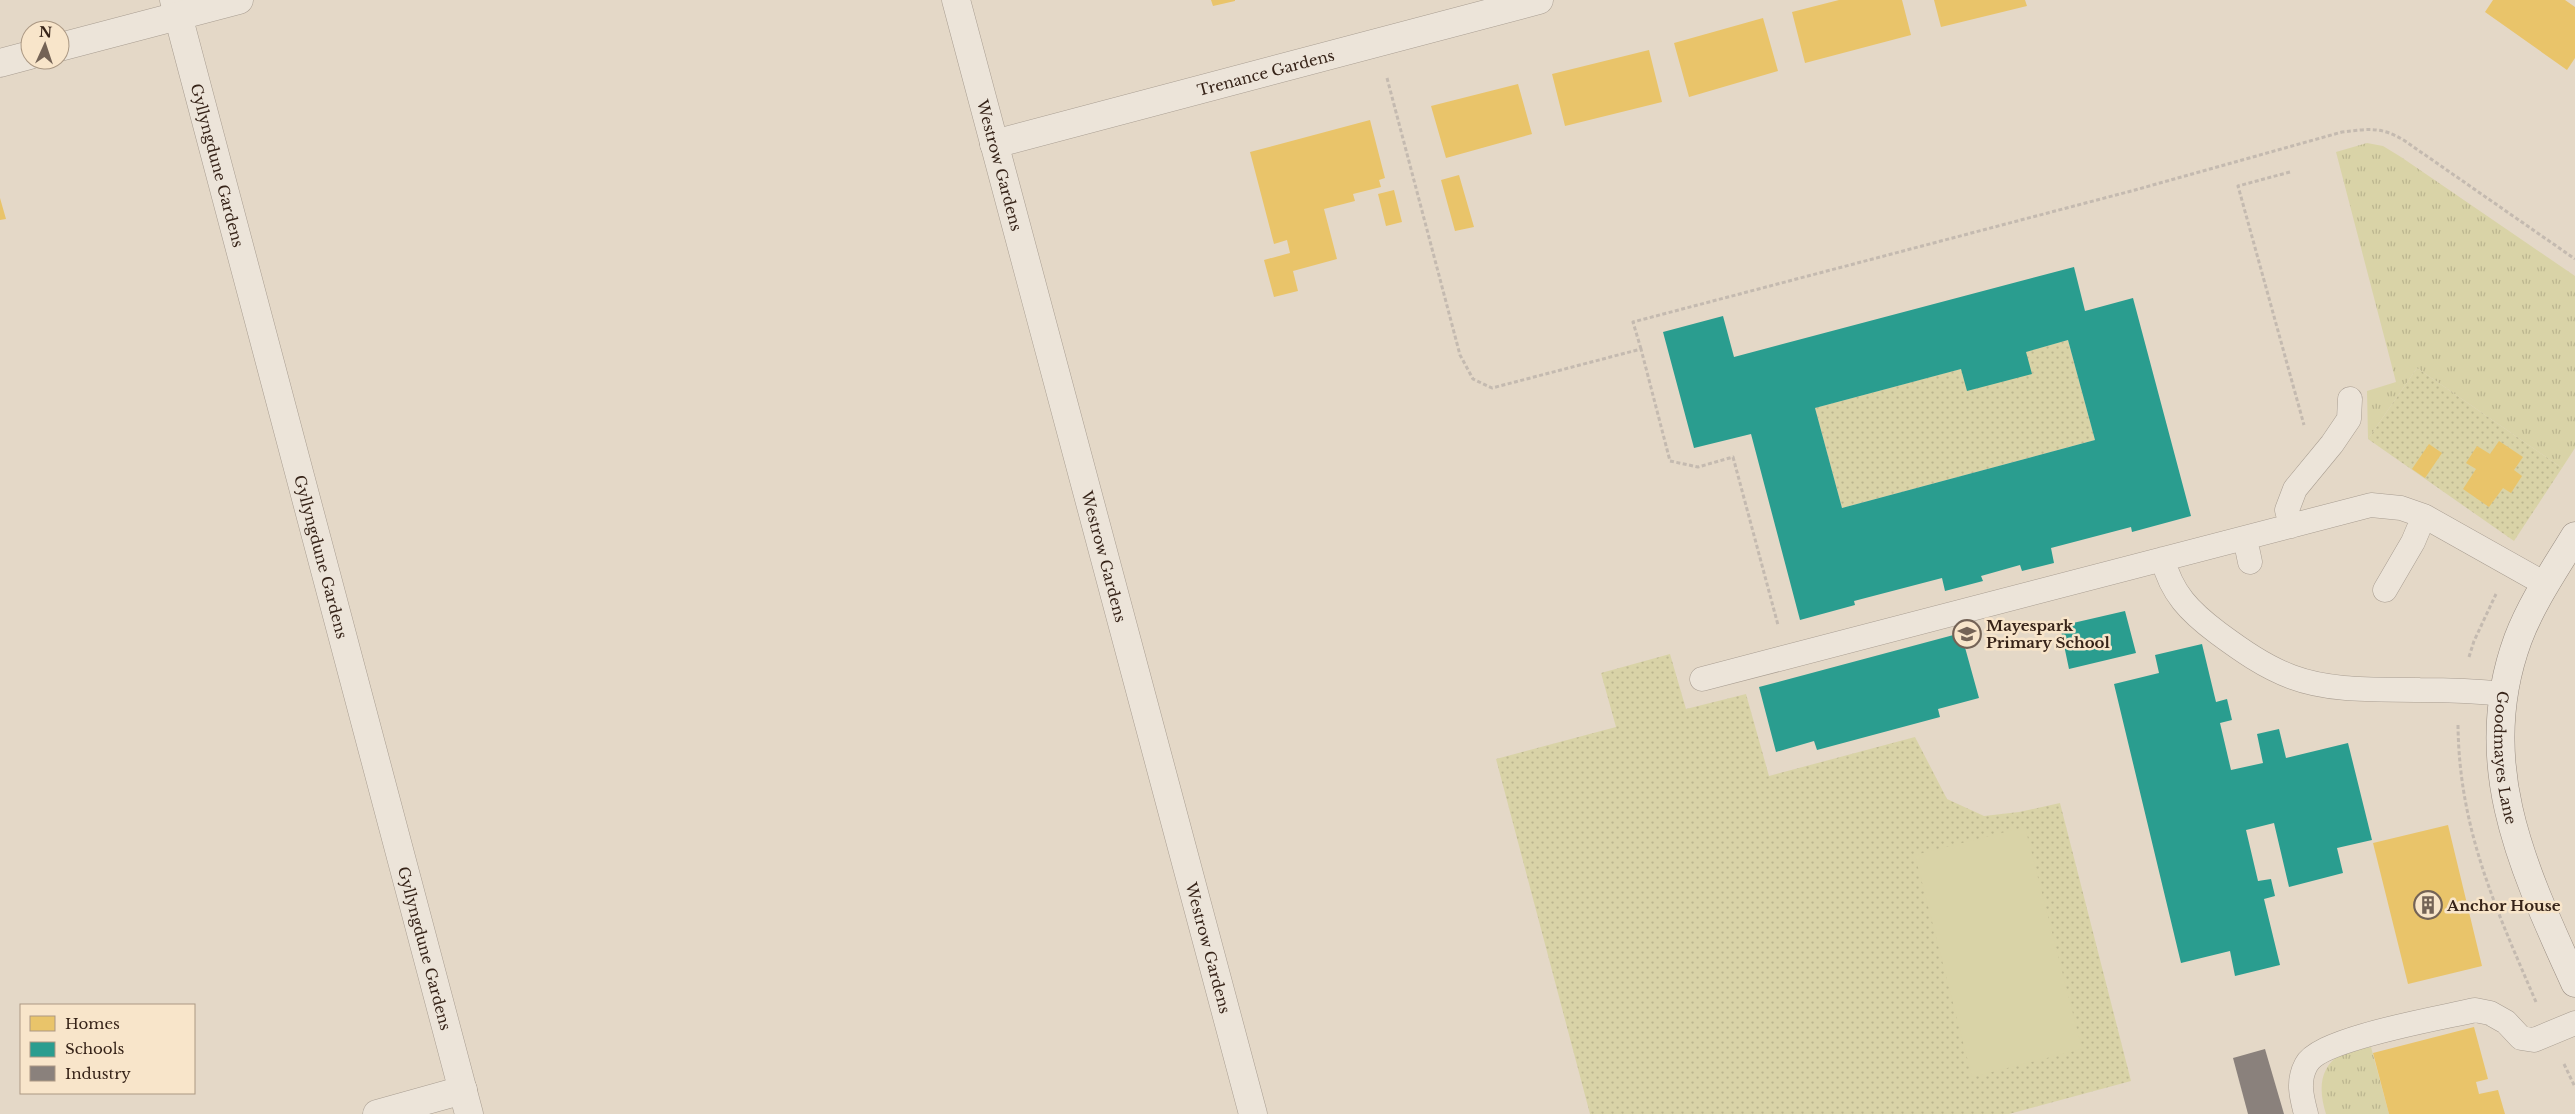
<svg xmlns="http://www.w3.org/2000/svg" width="2575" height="1114" viewBox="0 0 2575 1114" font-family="'Libre Baskerville',serif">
	<defs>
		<pattern id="grass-tufts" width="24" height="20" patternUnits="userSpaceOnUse" patternTransform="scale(1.25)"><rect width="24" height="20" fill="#d9d3a7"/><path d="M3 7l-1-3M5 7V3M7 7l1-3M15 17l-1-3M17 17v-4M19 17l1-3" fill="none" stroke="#bbb58f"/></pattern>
		<pattern id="park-dots" width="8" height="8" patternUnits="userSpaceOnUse" patternTransform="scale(1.25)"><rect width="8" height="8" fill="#d9d3a7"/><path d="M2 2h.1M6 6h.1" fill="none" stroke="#bbb58f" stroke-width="1.8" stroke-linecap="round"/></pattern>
	</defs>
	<rect width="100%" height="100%" fill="#e4d8c7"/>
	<!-- grass -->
	<path fill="url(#grass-tufts)" d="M2367,143L2383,146L2401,157L2575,276V448L2562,468L2417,368L2368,439L2367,391L2396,382L2336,152Z
		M2371,1047L2389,1114H2326C2319,1092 2318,1068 2341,1054C2348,1050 2362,1049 2371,1047Z"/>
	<!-- park -->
	<path fill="url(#park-dots)" d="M2068,340L2095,440L1842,508L1815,408Z
		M2417,368L2562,468L2514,541L2368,439Z
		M1670,654L1686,709L1746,694L1769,776L1915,737L1947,799L1984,816L2019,812L2060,803L2131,1081L2009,1114H1590L1496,759L1616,727L1601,673Z"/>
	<!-- pitch -->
	<path fill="#d9d3a7" d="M2025,827L2082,1049L1972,1077L1915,855Z"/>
	<!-- homes -->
	<path fill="#e9c46a" d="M1211,0H1235V1L1213,6Z
		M1839,0H1902L1911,35L1805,63L1792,12Z
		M1934,0H2025L2027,6L1941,27Z
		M2493,0H2565L2575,7V58L2567,70L2485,12Z
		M1763,18L1778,71L1689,97L1674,43Z
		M1649,50L1662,102L1565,126L1552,74Z
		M1518,84L1532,134L1446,158L1431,106Z
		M1370,120L1385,178L1379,180L1381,187L1353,194L1355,201L1324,209L1337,259L1293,271L1298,291L1274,297L1264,260L1290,253L1287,240L1274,244L1250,152Z
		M1459,175L1474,227L1455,231L1441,180Z
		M1394,190L1402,222L1386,226L1378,194Z
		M0,198L6,219L0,220Z
		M2499,441L2523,457L2514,470L2522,476L2511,493L2503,488L2489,507L2463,489L2476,469L2466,463L2477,446L2490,454Z
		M2429,444L2442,453L2425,478L2412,469Z
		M2448,825L2482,966L2408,984L2373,843Z
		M2474,1027L2488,1079L2476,1082L2479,1094L2498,1090L2505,1114H2389L2373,1053Z"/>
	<!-- schools -->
	<path fill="#2a9d8f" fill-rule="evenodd" d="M2074,267L2085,311L2133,298L2191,516L2132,532L2131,527L2051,548L2054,563L2022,571L2020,565L1981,576L1983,581L1945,591L1942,578L1854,601L1855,605L1800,620L1751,434L1694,448L1663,332L1723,316L1734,357ZM2068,340L2095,440L1842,508L1815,408L1961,369L1967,391L2032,374L2026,352Z
		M2125,611L2136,653L2069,669L2060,626Z
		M1961,633L1979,698L1938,709L1940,717L1817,750L1814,741L1776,752L1759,687Z
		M2202,644L2216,702L2227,699L2232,720L2220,723L2231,770L2263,763L2257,734L2279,729L2286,758L2348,743L2372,840L2337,848L2343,873L2289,887L2274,823L2246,830L2258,881L2271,879L2275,896L2264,899L2280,965L2235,976L2230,951L2181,963L2114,684L2159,673L2155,655Z"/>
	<!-- industry -->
	<path fill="#8a817c" d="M2265,1049L2284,1114H2248L2233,1058Z"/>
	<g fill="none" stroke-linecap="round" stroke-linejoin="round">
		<defs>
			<path id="lane" d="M2291,526L2287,510L2295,489L2332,444L2349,419L2350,399
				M2245,538L2250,562
				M2163,559C2171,593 2190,612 2218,633C2241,650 2265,667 2292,677C2332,692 2379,689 2420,690C2448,690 2476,691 2504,694
				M2385,590L2413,542L2424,516
				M1702,679L2371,505L2401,508L2424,516L2545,584
				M2306,1114C2302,1098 2297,1082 2306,1065C2319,1038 2442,1018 2475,1010L2490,1013L2506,1022L2521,1038L2534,1040L2575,1023"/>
			<g id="street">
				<path id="s1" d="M174,0L469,1114"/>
				<path id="s2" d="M956,0L1253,1114"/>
				<path d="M60,47L239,0"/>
				<path d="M0,63L30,55"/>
				<path id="s3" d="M994,144L1539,0"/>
				<path d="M377,1114L463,1090"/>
			</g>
			<g id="secondary">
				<path id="s4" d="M2575,536C2555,569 2532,602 2518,639C2472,764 2524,870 2575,983"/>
			</g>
		</defs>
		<!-- lane casing -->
		<use href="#lane" stroke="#a89d91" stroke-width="25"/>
		<!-- street casing -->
		<use href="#street" stroke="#a89d91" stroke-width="29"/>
		<!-- secondary casing -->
		<use href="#secondary" stroke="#988c81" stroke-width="29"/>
		<!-- path -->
		<path stroke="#c4bab0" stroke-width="3" stroke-dasharray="4 2.5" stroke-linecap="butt" d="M1387,78L1460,355L1473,379L1492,388L1641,349L1670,461L1698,467L1733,457L1778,625
			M2290,172L2238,186L2304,425
			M1641,349L1633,322L2135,190L2342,132C2369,129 2381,126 2405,141L2575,259
			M2469,657L2474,641L2496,594
			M2458,725C2459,829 2496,909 2536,1002
			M2564,1064L2575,1087"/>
		<!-- lane -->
		<use href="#lane" stroke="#ece4d9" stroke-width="24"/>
		<!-- street -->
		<use href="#street" stroke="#ece4d9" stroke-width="28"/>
		<!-- secondary -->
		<use href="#secondary" stroke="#ece4d9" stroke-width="28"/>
	</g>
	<!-- icons -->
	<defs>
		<symbol id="school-ring" viewBox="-11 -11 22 22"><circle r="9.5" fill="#f8e5ca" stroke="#746356" stroke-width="1.5"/><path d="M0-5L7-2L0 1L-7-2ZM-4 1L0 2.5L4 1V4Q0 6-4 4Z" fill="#746356"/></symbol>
		<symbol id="building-ring" viewBox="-11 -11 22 22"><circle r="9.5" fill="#f8e5ca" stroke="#746356" stroke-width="1.5"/><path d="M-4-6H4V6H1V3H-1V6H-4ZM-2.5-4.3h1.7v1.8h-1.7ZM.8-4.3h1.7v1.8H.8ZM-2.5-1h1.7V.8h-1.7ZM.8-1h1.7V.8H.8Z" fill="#746356"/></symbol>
	</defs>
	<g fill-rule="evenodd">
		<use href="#school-ring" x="1951" y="618" width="32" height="32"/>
		<use href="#building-ring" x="2412" y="889" width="32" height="32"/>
	</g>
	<g text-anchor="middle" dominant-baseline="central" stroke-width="5" stroke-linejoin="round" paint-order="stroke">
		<!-- street labels -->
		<g font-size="15" fill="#372419" stroke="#f8e5ca">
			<text stroke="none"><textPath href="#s3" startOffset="281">Trenance Gardens</textPath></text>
			<text stroke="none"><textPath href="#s1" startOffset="171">Gyllyngdune Gardens</textPath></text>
			<text stroke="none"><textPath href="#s2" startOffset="171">Westrow Gardens</textPath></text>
			<text stroke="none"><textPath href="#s1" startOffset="576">Gyllyngdune Gardens</textPath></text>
			<text stroke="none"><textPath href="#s2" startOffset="576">Westrow Gardens</textPath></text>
			<text stroke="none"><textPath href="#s4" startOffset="239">Goodmayes Lane</textPath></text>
			<text stroke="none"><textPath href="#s1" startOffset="981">Gyllyngdune Gardens</textPath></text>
			<text stroke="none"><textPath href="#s2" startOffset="981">Westrow Gardens</textPath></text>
		</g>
		<!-- poi labels -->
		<g font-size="15" font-weight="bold" fill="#372419" stroke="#f8e5ca" text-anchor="start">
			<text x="1986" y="625">Mayespark<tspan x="1986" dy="17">Primary School</tspan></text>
			<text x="2447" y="905">Anchor House</text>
		</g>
	</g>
	<!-- legend -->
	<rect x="20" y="1004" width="175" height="90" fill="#f8e5ca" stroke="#ab9883"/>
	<rect x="30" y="1016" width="25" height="15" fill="#e9c46a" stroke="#ab9883"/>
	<text x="65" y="1029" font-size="15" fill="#372419">Homes</text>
	<rect x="30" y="1042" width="25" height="15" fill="#2a9d8f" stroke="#ab9883"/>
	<text x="65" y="1054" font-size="15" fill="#372419">Schools</text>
	<rect x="30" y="1066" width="25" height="15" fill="#8a817c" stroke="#ab9883"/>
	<text x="65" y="1079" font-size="15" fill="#372419">Industry</text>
	<!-- north arrow -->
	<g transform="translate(45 45) rotate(3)"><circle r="24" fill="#f8e5ca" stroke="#ab9883"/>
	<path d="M0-4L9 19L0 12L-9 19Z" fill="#746356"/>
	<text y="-8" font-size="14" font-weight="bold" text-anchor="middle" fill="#372419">N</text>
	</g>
</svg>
